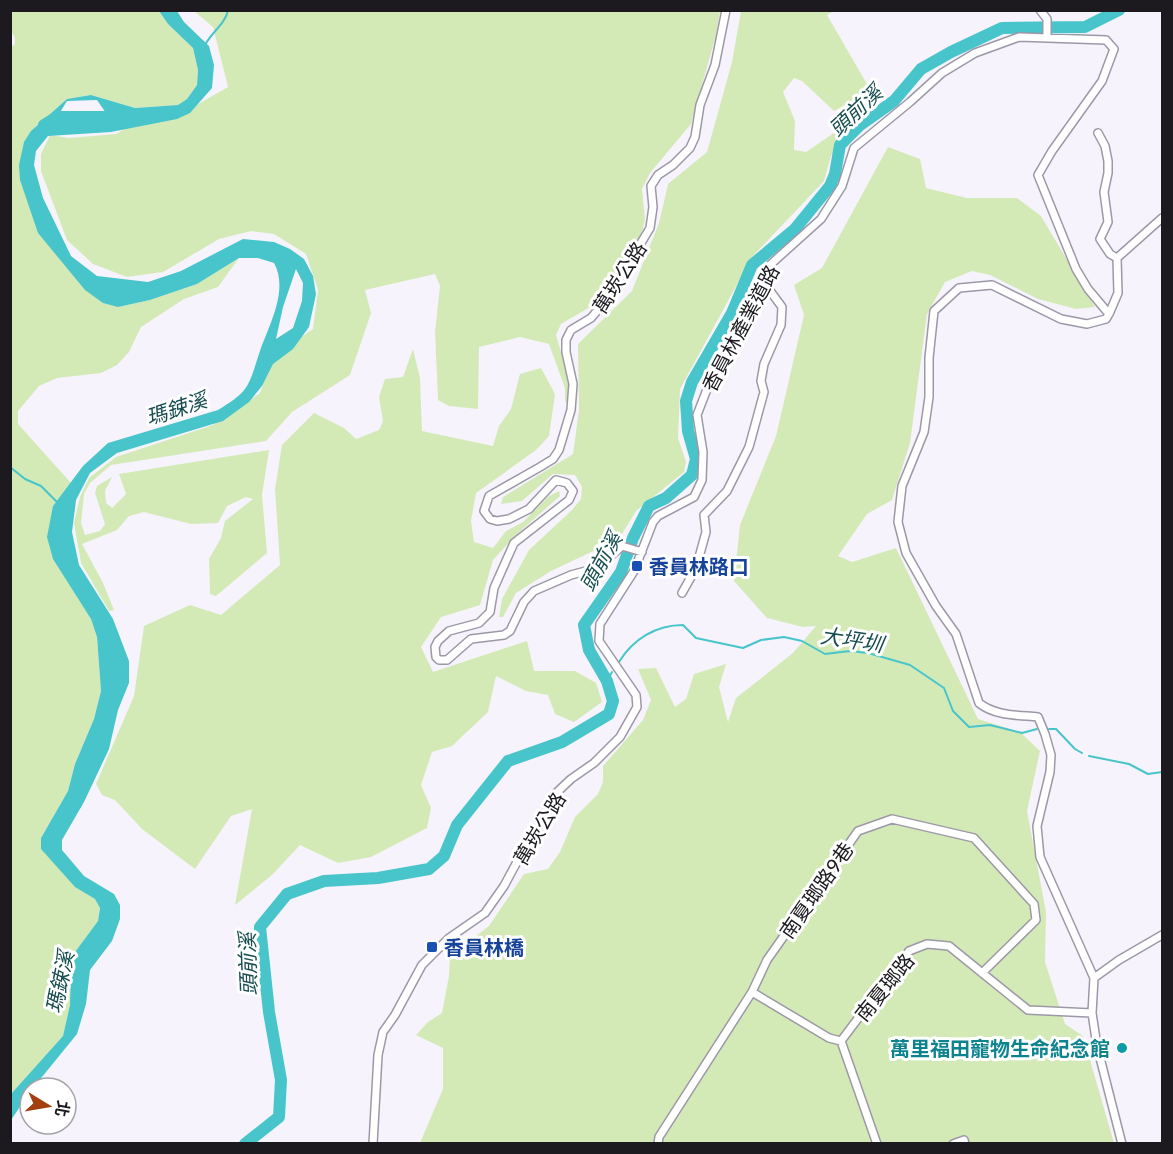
<svg xmlns="http://www.w3.org/2000/svg" width="1173" height="1154" viewBox="0 0 1173 1154" font-family="Lato,'Noto Sans TC',sans-serif">
	<rect width="100%" height="100%" fill="#f6f3fd"/>
	<!-- green -->
	<path fill="#d3eab7" d="M11,11H159L168,24L193,48L198,70L197,85L187,99L178,105L135,108L91,95L67,99L31,131L38,233L118,307L150,300L197,284L239,258L218,287L184,299L141,327L129,352L117,365L101,373L57,378L39,386L18,411V424L71,483L53,506L97,637L101,691L94,719L75,764L68,791L41,838L74,886L95,899L100,907L98,921L75,952L71,964L70,1005L63,1036L11,1094L10,48L15,44V38L11,31Z
		M194,11H720L716,35L691,124L650,173L642,189L645,220L641,236L597,303L561,324L556,335L570,383L567,403L565,401V388L549,344L520,337L479,347L478,409L449,406L438,400L435,332L440,286L435,274L365,290L371,313L350,375L292,412L266,441L111,465L90,483L84,494L81,523L85,535L100,531L105,524L95,493L97,486L112,477L105,491L106,503L112,508L126,494L119,474L269,450L262,495L267,553L216,596L210,594L209,559L221,538L225,521L253,499L246,497L227,506L218,523L191,524L144,512L129,516L117,530L82,544L103,583L114,610L109,611L81,563L74,523L80,497L89,478L116,457L213,425L260,393L272,357L313,329L318,290L306,254L274,234L251,231L219,239L163,272L127,277L93,264L67,240L41,171V154L50,135L69,138L116,134L150,114L186,111L228,87L213,27Z
		M741,11H834L827,15L871,91L834,111L802,81L794,78L783,92L795,121L794,150L806,152L850,122L831,156L824,181L752,257L680,389L678,438L686,462L684,472L636,511L619,539L551,571L516,593L503,617H499L502,599L529,550L572,510L581,499L582,487L575,475L553,474L522,501L501,504L503,497L573,454L579,410L578,344L632,291L659,223L668,184L707,152L732,62Z
		M888,147L920,159L926,188L967,198H1017L1041,216L1095,307L1076,309L1038,299L990,275L972,271L945,282L927,314L910,443L892,500L867,514L838,556L852,562L896,548L978,719L1020,732L1040,751L1027,811L1046,912L1045,962L1065,1024L1083,1036L1114,1143H420L443,1089V1048L416,1035L428,1022L442,1013L449,976L450,956L489,926L524,874L548,869L560,852L575,817L598,794L603,782V766L643,720L651,700L638,669L656,668L675,707L686,699L694,674L726,664L719,687L728,722L736,698L793,653L816,626L803,627L767,618L734,581L740,525L776,436L804,315L794,285L822,268Z
		M413,349L420,378L422,431L493,446L499,426L511,409L520,374L541,368L555,394L549,436L536,450L476,493L471,521L474,542L493,548L506,531L523,522L549,496L559,491L560,496L517,534L493,560L480,605L441,617L421,647L433,672L527,641L534,671H575L596,683L602,702L574,722L555,714L548,695L526,691L496,676L488,712L452,746L432,752L421,785L431,808L427,828L371,857L338,863L300,845L272,875L235,905L252,809L231,816L195,869L142,829L115,800L102,795L96,784L134,696L144,626L190,605L221,615L280,565L275,489L282,445L314,413L344,428L356,439L379,430L383,421L379,397L385,379L403,377Z"/>
	<!-- water -->
	<path fill="#47c5ca" fill-rule="evenodd" d="M159,11H177L184,22L209,46L214,65L212,88L190,113L177,119L111,132L48,136L36,151L34,165L43,198L71,256L97,276L148,282L181,271L243,239L274,242L290,249L304,259L313,276L316,294L309,327L293,349L273,364L262,386L249,402L223,421L117,453L90,473L76,500L72,532L79,565L113,619L129,661V683L118,710L109,749L84,802L62,840V850L84,876L114,894L120,905V919L112,941L90,970L86,1004L77,1034L33,1088H30V1092L11,1120V1094L63,1036L70,1005L71,964L75,952L98,921L100,908L95,899L75,887L41,849V838L68,791L75,764L94,719L101,691L97,637L91,619L53,559L47,537L53,506L83,466L108,443L218,410C229,403 240,397 247,386C253,376 256,362 260,351C269,325 289,290 274,263L258,258H239L197,284L150,300L118,307L103,303L85,290L38,233L20,180L19,165L24,142L31,131L67,99L91,95L135,108L178,105L187,99L197,85L198,70L193,48L168,24ZM97,100L108,116L84,123L54,122L67,101ZM296,269L303,283L302,301L293,328L276,339L283,307Z"/>
	<g fill="none" stroke-linecap="round" stroke-linejoin="round">
		<!-- stream -->
		<path stroke="#47c5ca" stroke-width="2" d="M205,45C211,33 226,23 228,10
			M10,467L25,479L41,486L58,503
			M619,662C633,639 656,625 683,625L696,638L743,648L761,640L784,637L802,641L825,654L850,651L868,653L910,665L944,688L953,711L969,727L990,725L1022,733L1037,729
			M607,681L612,672
			M1049,729H1056L1075,749L1082,753
			M1089,756L1129,764L1148,774L1162,772"/>
		<!-- river -->
		<path stroke="#47c5ca" stroke-width="12" d="M44,125L57,117H114
			M245,1144L279,1117L281,1080L269,1012L260,927L287,894L324,881L378,878L429,869L444,856L457,825L508,761L562,742L609,714L613,701L607,681L589,650L584,625L621,572L633,538L649,506L666,498L692,475L696,459L688,431L686,401L692,382L732,313L752,265L795,229L830,186L835,174L840,145L860,125L894,101L921,69L951,52L1002,28L1085,27L1119,10"/>
		<defs>
			<path id="minor" d="M1040,10L1047,19V37
				M1098,133L1105,146L1108,161V173L1104,192L1108,222L1100,239L1110,254L1117,258
				M1109,314L1118,293L1117,258L1162,218
				M642,552L622,546L597,568L571,575L534,591L524,602L510,631L504,635L471,639L447,660H439L436,657L435,647L438,641L449,631L479,623L490,612L494,588L514,543L569,500L573,491L567,483L556,480L529,509L509,519L497,521L490,519L484,511L489,496L540,467L553,459L559,450L571,410L573,384L566,352V340L571,330L591,318L608,298L650,228L653,207L651,186L658,175L673,165L690,148L695,137L700,105L715,65L726,10
				M682,593L696,568L706,532L704,515L727,491L749,447L764,392L761,381L764,364L781,325L782,307L762,280
				M1094,978L1119,960L1162,935
				M752,992L767,960L858,831L892,819L974,838L1034,904L1036,920L982,973
				M373,1144L378,1055L383,1032L395,1015L422,965L449,938L485,913L504,886L518,860L536,839L554,795L571,779L594,763L620,737L637,707L636,695L599,641L600,624L634,571L653,522L658,516L694,497L702,480L703,452L697,415L711,379L733,343L771,264L821,219L842,186L854,148L910,102L942,73L975,53L1019,37L1106,40L1114,49L1102,81L1052,151L1038,175L1076,269L1088,289L1109,314L1106,319L1087,324L1061,319L992,285L959,288L934,311L929,358V397L924,432L902,486L898,522L906,553L936,606L956,634L979,703C995,716 1018,715 1038,717L1045,734L1051,755L1050,772L1037,826L1040,857L1094,978L1092,1013L1097,1046L1122,1144
				M658,1144L659,1137L752,992L829,1038L841,1041
				M877,1144L841,1041L909,951L927,944L949,946L1028,1010L1092,1013
				M953,1144L964,1140L965,1144"/>
		</defs>
		<!-- minor casing -->
		<use href="#minor" stroke="#9d98a7" stroke-width="10"/>
		<!-- minor -->
		<use href="#minor" stroke="#fff" stroke-width="7"/>
	</g>
	<!-- markers -->
	<g fill="#1a4fb4" stroke="#fff" stroke-width="2">
		<rect x="631" y="560" width="12" height="12" rx="3"/>
		<rect x="426" y="941" width="12" height="12" rx="3"/>
	</g>
	<circle fill="#0f9aa8" stroke="#fff" stroke-width="2" cx="1122" cy="1048" r="6"/>
	<g text-anchor="middle" dominant-baseline="central" stroke-width="6" stroke-linejoin="round" paint-order="stroke">
		<!-- street labels -->
		<g font-size="20" fill="#1c1a1f" stroke="#fff">
			<text transform="translate(619 277) rotate(-57)">萬崁公路</text>
			<text transform="translate(740 328) rotate(-62)">香員林產業道路</text>
			<text transform="translate(539 828) rotate(-59)">萬崁公路</text>
			<text transform="translate(816 890) rotate(-55)">南夏瑯路9巷</text>
			<text transform="translate(884 987) rotate(-51)">南夏瑯路</text>
		</g>
		<!-- transit labels -->
		<g font-size="20" font-weight="bold" fill="#164399" stroke="#fff" text-anchor="start">
			<text x="649" y="566">香員林路口</text>
			<text x="444" y="947">香員林橋</text>
		</g>
		<!-- culture labels -->
		<g font-size="20" font-weight="bold" fill="#0d838f" stroke="#fff" text-anchor="end">
			<text x="1110" y="1048">萬里福田寵物生命紀念館</text>
		</g>
		<!-- water labels -->
		<g font-size="21" font-style="italic" fill="#174d4f" stroke="#fff">
			<text transform="translate(855 110) rotate(-43)">頭前溪</text>
			<text transform="translate(176 408) rotate(-18)">瑪鋉溪</text>
			<text transform="translate(600 561) rotate(-61)">頭前溪</text>
			<text transform="translate(852 639) rotate(9)">大坪圳</text>
			<text transform="translate(247 964) rotate(-92)">頭前溪</text>
			<text transform="translate(59 982) rotate(-78)">瑪鋉溪</text>
		</g>
	</g>
	<!-- border -->
	<rect width="1173" height="1154" fill="none" stroke="#1c1a1f" stroke-width="24"/>
	<!-- north arrow -->
	<g transform="translate(48 1106) rotate(101)"><circle r="28" fill="#ffffff" stroke="#a4a3a5" stroke-width="1.5"/>
	<path d="M0-4.5L10 22L0 15L-10 22Z" fill="#a33e0f"/>
	<text y="-9" font-size="16" font-weight="bold" text-anchor="middle" fill="#1c1a1f">北</text>
	</g>
</svg>
